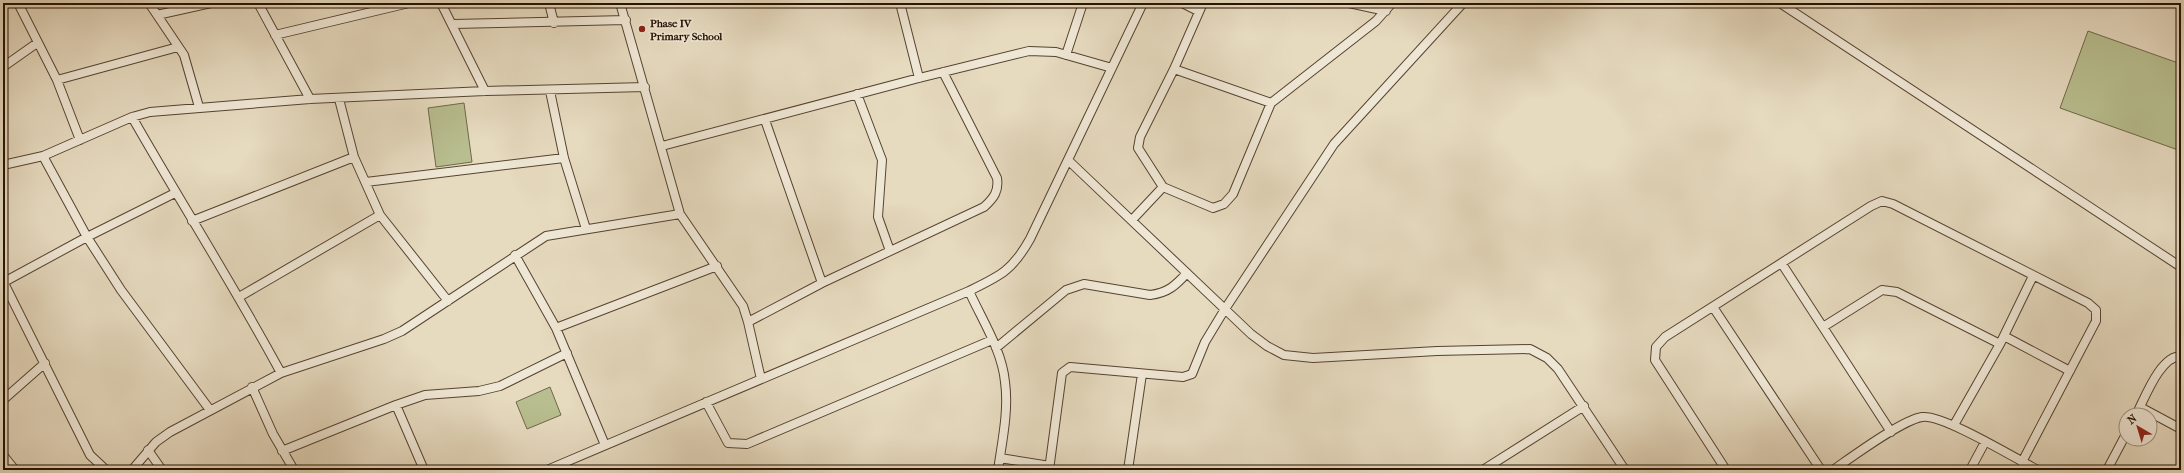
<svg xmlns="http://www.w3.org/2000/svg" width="2184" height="473" viewBox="0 0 2184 473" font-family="'IM FELL French Canon',serif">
	<rect width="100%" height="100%" fill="#e6dabf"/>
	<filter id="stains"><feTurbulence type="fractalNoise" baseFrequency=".005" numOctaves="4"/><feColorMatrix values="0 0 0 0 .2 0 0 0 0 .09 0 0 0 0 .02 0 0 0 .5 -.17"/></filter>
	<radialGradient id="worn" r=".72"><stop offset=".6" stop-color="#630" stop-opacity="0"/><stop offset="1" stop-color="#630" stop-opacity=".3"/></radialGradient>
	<!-- garden -->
	<path fill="#b8be8f" stroke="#6f6848" d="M2088,31L2181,64V151L2060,108Z
		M464,103L472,162L436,167L428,108Z
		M550,387L561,415L527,429L516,402Z"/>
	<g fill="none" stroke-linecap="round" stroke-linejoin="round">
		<defs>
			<path id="minor" d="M18,3L57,80L80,140
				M149,3L184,55L199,107
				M258,3L310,99
				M441,3L485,91
				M549,3L554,23
				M620,3L680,214L743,306L748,322L761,379
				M900,3L919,78
				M1182,3L1198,11
				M1203,3L1174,69L1140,137L1138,148L1163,187L1213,208L1224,204L1233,194L1271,103L1376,21L1392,3
				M1349,3L1386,11
				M1780,3L2181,267
				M157,15L211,3
				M453,24L626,20
				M275,35L409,3
				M1066,55L1083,3
				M3,67L37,43
				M1174,69L1271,103
				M57,80L178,47
				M550,91L564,158L586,229
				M857,94L882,160L878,217L890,251
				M339,99L354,157L380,215L448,301
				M132,117C181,203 234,286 281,373
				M765,120L822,283
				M662,146L919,78L1029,51L1056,52L1112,68
				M43,156L87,237L121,290L210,410
				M1069,161L1251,334L1267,346L1284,355L1313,358L1437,351L1530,349L1547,358L1558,369L1625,470
				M3,165L43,156L132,117L150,112L310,99L485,91L645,87
				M366,182L564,158
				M1132,220L1163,187
				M192,221L354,157
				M515,255L556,328L605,445
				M1782,264L1891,432
				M3,281L90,455L106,470
				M4,282L87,237L175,193
				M969,291C982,320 1002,350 1005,382C1009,410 1002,442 998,470
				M239,297L380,215
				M1713,307L1821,470
				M748,322L822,283L984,207C994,198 999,191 997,178L943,72
				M1823,327L1882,290L1897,292L2000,344
				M556,328L717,266
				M2004,336L2070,371
				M996,348L1066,290L1084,284L1150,295C1168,293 1176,285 1187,273
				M252,387L273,434L294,470
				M3,400L45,363
				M706,402L728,443L747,444L992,340
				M396,405L424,470
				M2140,407L2181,429
				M2136,415C2145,398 2160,356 2181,356
				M1954,425L2000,344L2033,276
				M148,450L162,470
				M282,451L396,405L425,395L479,391L500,386L567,353
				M3,455L15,470
				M1000,458L1050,466
				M132,470L156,442L170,432L281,373L384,339L402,331L546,236L680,214
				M547,470L969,291C1000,276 1012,271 1030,239L1143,3
				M1049,470L1062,373L1070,367L1183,377L1192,374L1205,342L1225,309L1334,144L1463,3
				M1128,470L1142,374
				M1483,470L1584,406
				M1726,470L1655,360L1656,347L1665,337L1871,206L1882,201L1893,204L2088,303L2096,310V321L2022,462
				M1833,470C1852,457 1902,420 1922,417C1943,414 2016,459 2038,470
				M1970,470L1985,442
				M2107,470L2126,434"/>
		</defs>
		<!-- minor casing -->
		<use href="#minor" stroke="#564330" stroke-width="10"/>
		<!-- minor -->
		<use href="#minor" stroke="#efe7d5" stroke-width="8"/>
	</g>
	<!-- markers -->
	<circle fill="#8f2418" stroke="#efe7d5" stroke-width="1.5" cx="642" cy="29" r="4"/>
	<g text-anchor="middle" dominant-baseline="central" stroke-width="3" stroke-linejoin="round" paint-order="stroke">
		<!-- poi labels -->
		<g font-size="11" font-weight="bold" fill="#261100" stroke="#efe7d5" text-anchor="start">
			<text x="650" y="23">Phase IV<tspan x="650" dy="13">Primary School</tspan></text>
		</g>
	</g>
	<!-- margin -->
	<rect width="2184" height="473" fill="none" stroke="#e6dabf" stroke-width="16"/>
	<rect x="4" y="4" width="2176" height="465" fill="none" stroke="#261100" stroke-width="2"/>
	<rect x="8" y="8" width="2168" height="457" fill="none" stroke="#261100"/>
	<!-- north arrow -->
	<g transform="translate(2138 427) rotate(322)"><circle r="19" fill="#efe7d5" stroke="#9f9180"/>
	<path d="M0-3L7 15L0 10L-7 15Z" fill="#8f2418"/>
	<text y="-6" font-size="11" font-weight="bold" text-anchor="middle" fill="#261100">N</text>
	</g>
	<rect width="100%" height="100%" filter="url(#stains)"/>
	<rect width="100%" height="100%" fill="url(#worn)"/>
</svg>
